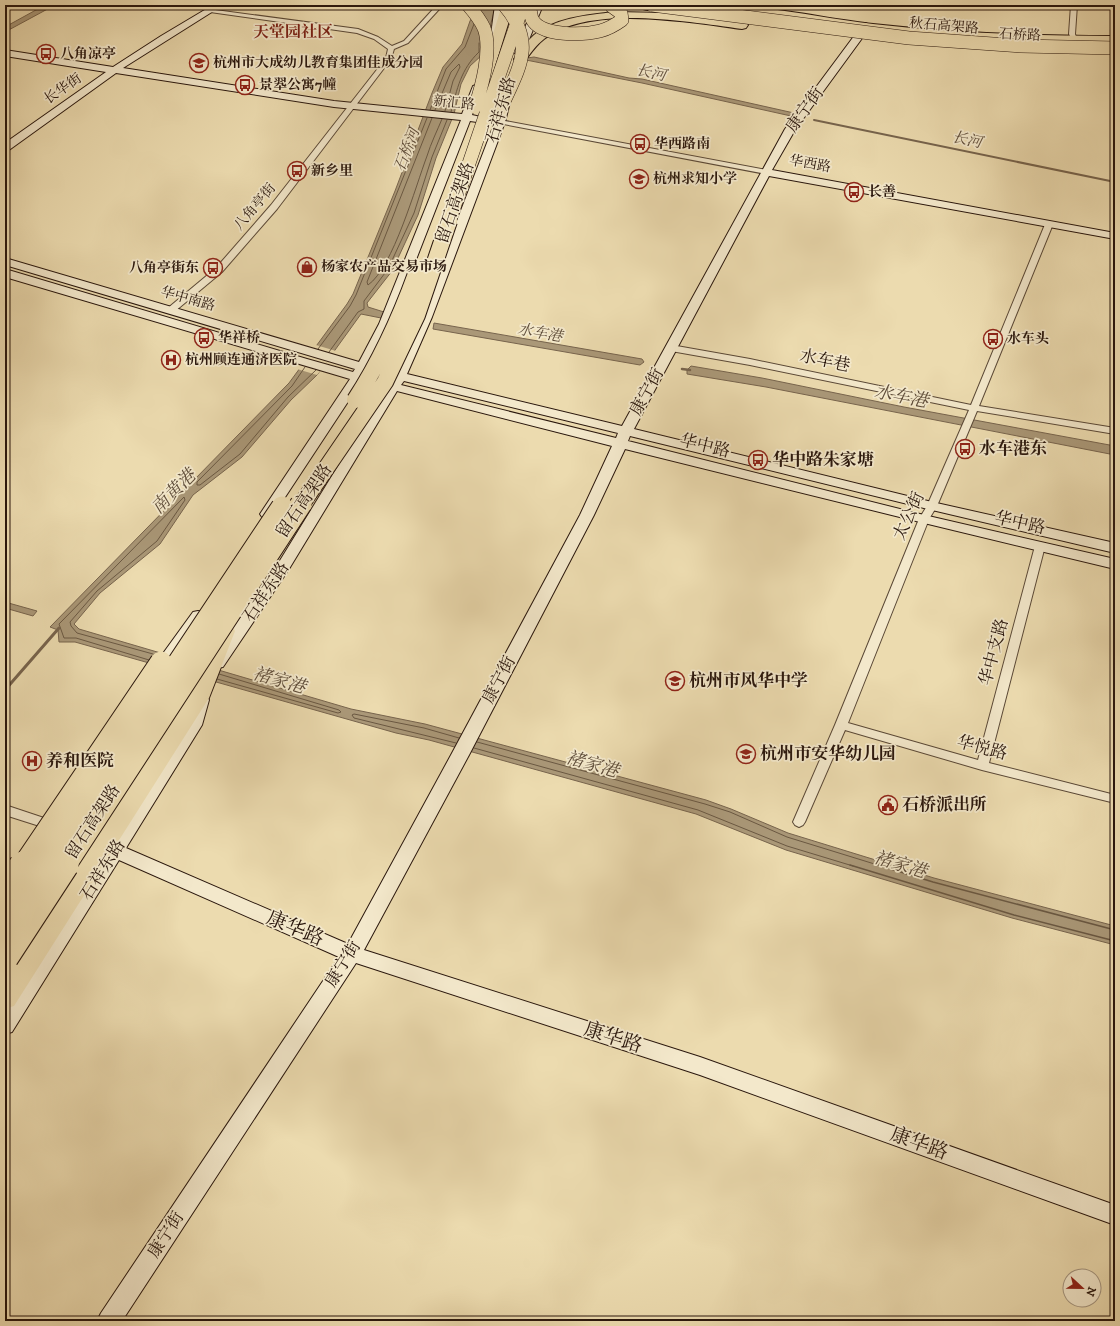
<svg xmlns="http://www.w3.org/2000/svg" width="1120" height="1326" viewBox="0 0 1120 1326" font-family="'IM FELL DW Pica','Noto Serif SC',serif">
	<rect width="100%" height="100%" fill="#ecdbaf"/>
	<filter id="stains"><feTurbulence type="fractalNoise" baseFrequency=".005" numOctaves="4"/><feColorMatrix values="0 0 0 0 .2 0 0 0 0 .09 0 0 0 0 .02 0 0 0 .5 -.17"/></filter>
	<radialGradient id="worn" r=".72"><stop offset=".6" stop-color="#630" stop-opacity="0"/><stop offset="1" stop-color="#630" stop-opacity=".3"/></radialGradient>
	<!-- water -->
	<path fill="#aa9878" stroke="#77644d" d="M45,5H55L5,32V27Z
		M479,5H496L482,55L470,66L461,84L454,114L436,158L418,215L392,271L367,303L368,307L384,312L381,318L361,314L317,375L291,400L242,457L193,495L160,544L100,593L74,624L79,629L351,709L425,724L706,800L731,809L788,833L934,878L1115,926V945L1012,918L786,850L696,814L429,740L396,733L75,642H59L58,630L50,627L289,383L347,304L353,294L395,191L432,93L443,67L462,44L470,21Z
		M534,57L629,78L642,79L794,113V115L791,116L642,83L526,60L527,58Z
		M434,323L642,359L644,362L640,365L433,329Z
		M691,366L762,378L904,407L1115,446V455L766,387L687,374V370Z
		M5,602L37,611L33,616L5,608Z"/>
	<!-- pier -->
	<path fill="#ecdbaf" d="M316,345L336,351L317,375L297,369Z"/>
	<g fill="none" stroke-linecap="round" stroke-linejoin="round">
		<!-- shore-far1 -->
		<path stroke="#6a5842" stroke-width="1" d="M430,110L446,69L465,47L474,24
			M435,110L451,72L459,64L460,67L453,81L445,111
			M451,112C457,89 461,69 479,52V43
			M432,118L367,282L368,285C393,268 416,185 427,156C431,143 437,131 442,119
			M318,349L350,306L356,295L427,118
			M329,352L358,312L364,309V301L388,269L414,213L432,157L447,120
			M305,367L292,386L197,482V485H200L240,454L288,397L316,370
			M149,660L76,638H64L59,624L184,497L185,500L157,541L97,591L70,622L71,626L77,633L153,654
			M217,679L338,713L341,712L339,710L219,674
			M477,742L705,804L730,812L787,837L881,866
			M456,743L354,718L352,715L354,714L424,728L459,738
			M474,748L698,810L787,846L853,866"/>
		<!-- shore -->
		<path stroke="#6a5842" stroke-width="1.5" d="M850,865L1014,915L1115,941
			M878,865L933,882L1115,930"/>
		<!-- stream-far2 -->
		<path stroke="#77644d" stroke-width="2" d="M814,120L1115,182"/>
		<!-- stream-far1 -->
		<path stroke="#77644d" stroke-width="2.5" d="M682,369L690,370"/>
		<!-- stream -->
		<path stroke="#77644d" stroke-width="3" d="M5,690L59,628"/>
		<defs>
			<path id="street" d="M437,5H443L408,43L394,49L391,59L277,209L222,272L174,312H168L167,310L168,308L216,268L271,205L386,58L388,49L374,39L357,33L210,12L208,11V9L358,29L378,37L392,46L404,41Z
				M1071,5H1077L1075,34L1077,39L1074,41L1072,40L1069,34Z
				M500,120L766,170L770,172L766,174L498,123V121Z
				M1046,222H1049L1053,224L979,406L1115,428V434L977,411L937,506L929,519L848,723L978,760L1035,546L1036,544H1044L1045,546L989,763L1115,795V803L982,770L845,730L805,822L803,825L799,827L795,825L793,822L835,725L919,519L927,506L969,410L750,365L671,351L667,348L671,345L750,359L971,405Z
				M5,805L53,821L55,824L53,827L49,829L5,815Z"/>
			<path id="secondary" d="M213,5H223L123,68L334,101L462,114L473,86L476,85L481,88L472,115L481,117L482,119L477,122L470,121L391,324L370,365L396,371L420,317L495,122L502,94L507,91L512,94L505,122L432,317L407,374L622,426L785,129L863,24L866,23L871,26L795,130L772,170L1115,233V239L769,176L634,429L932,502L1115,543V553L932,510L630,436L628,441L924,515L1115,559V569L924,523L625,449L594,515L469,755L364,950L700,1057L1115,1205V1225L700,1075L356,963L122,1321H97L101,1313L339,957L119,860L12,1032L5,1034V1009L186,724L195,696L201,694L207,696L209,700L202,725L126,848L348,944L451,755L580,515L612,446L397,391L289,569L223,667L217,668L211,667L209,663L211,659L276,567L386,388L361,382L272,517L267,518L262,517L260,514L350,379L5,277V269L307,359L353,372L355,369L5,265V258L359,362L379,324L461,120L334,107L116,73L9,150L5,151V143L106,72L5,56V50L113,67L161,36ZM366,372L392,378L390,382L364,375ZM404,381L618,433L616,438L401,385Z
				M495,5H503L502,27L497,42L492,45L487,42L492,27Z
				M535,5H543L524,52L522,54H516L514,52Z
				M198,611L203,612L206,616L203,620L163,678L157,680L151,678L149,674L151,670L193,612Z"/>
			<path id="primary" d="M633,5H661L673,7L674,9C669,14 638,10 633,5Z
				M714,5C767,5 821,18 873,24C954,33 1034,36 1115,36V42C1042,42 969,40 897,32C837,26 778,17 719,8Z"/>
			<path id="highway" d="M502,5H514L491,79L489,82H481L479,79Z
				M614,12L667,13L742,21L746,22L748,25L746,28L742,29C688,22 590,4 544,39C536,45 530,54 524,62H516L514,59C520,51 526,42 534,35C555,18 588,15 614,12Z
				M225,624L232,626L235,631L209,698L14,1006L5,1009V976L188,697L215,631L218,626Z"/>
		</defs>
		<!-- street casing -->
		<use href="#street" stroke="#5a4836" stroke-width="2"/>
		<!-- secondary casing -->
		<use href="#secondary" stroke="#2a170d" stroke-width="2"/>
		<!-- primary casing -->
		<use href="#primary" stroke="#2a170d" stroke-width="2"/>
		<!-- highway casing -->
		<use href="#highway" stroke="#2a170d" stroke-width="2"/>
		<!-- street -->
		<use href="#street" fill="#f3e8cb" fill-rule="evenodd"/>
		<!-- secondary -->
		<use href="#secondary" fill="#f3e8cb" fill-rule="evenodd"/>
		<!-- primary -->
		<use href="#primary" fill="#ecdbaf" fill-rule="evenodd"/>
		<!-- highway -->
		<use href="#highway" fill="#ecdbaf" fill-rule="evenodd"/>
		<defs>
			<path id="highway-bridge-far3" d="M468,5C474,12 480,19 484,28C492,49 482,86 475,107
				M652,5L909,38L1021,46L1115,48
				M530,10C531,13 531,16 532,19C541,37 584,35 600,31C608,29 615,25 622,20L621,13L610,5
				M501,108C519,68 537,43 504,5
				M449,222L523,5"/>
			<path id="highway-bridge-far2" d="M355,400C381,360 400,318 416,274
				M301,505L385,382L417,315L449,221"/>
			<path id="highway-bridge-far1" d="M23,866L161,662
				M43,866L282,507
				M65,866L301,504"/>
			<path id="highway-bridge" d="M5,892L23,865
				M5,923L44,865
				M5,957L65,865"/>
		</defs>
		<!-- highway-bridge-far3 casing -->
		<use href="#highway-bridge-far3" stroke="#2a170d" stroke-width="14" stroke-linecap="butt"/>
		<!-- highway-bridge-far2 casing -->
		<use href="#highway-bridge-far2" stroke="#2a170d" stroke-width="18" stroke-linecap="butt"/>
		<!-- highway-bridge-far1 casing -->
		<use href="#highway-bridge-far1" stroke="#2a170d" stroke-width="23" stroke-linecap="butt"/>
		<!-- highway-bridge casing -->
		<use href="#highway-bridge" stroke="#2a170d" stroke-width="29" stroke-linecap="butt"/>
		<!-- highway-bridge-far3 -->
		<use href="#highway-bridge-far3" stroke="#ecdbaf" stroke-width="13"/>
		<!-- highway-bridge-far2 -->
		<use href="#highway-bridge-far2" stroke="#ecdbaf" stroke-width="16"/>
		<!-- highway-bridge-far1 -->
		<use href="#highway-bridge-far1" stroke="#ecdbaf" stroke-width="21"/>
		<!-- highway-bridge -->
		<use href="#highway-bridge" stroke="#ecdbaf" stroke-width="27"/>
	</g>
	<!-- icons -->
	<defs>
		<symbol id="bus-ring" viewBox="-11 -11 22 22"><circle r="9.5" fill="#f3e8cb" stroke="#8f2418" stroke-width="1.5"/><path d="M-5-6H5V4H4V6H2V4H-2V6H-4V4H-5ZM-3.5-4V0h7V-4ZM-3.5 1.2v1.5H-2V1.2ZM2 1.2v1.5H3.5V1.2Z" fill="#8f2418"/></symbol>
		<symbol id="school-ring" viewBox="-11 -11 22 22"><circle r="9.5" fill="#f3e8cb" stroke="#8f2418" stroke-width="1.5"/><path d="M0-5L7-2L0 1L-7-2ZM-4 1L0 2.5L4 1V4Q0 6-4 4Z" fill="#8f2418"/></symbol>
		<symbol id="shop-ring" viewBox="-11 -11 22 22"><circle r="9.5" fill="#f3e8cb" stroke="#8f2418" stroke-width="1.5"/><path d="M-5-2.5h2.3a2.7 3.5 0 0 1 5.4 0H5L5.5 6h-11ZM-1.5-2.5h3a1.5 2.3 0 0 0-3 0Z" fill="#8f2418"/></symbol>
		<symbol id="hospital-ring" viewBox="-11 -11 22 22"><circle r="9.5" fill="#f3e8cb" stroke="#8f2418" stroke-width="1.5"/><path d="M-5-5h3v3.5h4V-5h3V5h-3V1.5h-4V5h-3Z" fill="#8f2418"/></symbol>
		<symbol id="civic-ring" viewBox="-11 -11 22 22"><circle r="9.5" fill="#f3e8cb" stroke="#8f2418" stroke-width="1.5"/><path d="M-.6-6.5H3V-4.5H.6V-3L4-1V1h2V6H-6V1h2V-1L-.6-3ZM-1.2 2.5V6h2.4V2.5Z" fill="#8f2418"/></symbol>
	</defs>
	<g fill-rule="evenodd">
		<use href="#bus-ring" x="35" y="43" width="22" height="22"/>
		<use href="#school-ring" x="188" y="52" width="22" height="22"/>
		<use href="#bus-ring" x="234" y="74" width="22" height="22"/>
		<use href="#bus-ring" x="629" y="133" width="22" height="22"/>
		<use href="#bus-ring" x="286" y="160" width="22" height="22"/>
		<use href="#school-ring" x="628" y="168" width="22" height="22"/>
		<use href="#bus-ring" x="843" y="181" width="22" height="22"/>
		<use href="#shop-ring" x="296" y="256" width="22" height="22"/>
		<use href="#bus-ring" x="202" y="257" width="22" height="22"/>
		<use href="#bus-ring" x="193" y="327" width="22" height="22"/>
		<use href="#bus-ring" x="982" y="328" width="22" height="22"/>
		<use href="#hospital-ring" x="160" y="349" width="22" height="22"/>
		<use href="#bus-ring" x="954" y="438" width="22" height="22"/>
		<use href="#bus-ring" x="747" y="449" width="22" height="22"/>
		<use href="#school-ring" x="664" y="670" width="22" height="22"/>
		<use href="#school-ring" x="735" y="743" width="22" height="22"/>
		<use href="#hospital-ring" x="21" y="750" width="22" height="22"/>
		<use href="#civic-ring" x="877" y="794" width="22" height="22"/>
	</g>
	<g text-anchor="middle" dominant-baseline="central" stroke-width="3.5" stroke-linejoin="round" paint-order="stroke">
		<!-- far-street labels -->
		<g font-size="14" fill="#2a170d" stroke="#f3e8cb">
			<text transform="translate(944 26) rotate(5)">秋石高架路</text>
			<text transform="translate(1020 35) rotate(3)">石桥路</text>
			<text transform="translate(63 89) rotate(-35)">长华街</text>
			<text transform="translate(454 103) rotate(6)">新汇路</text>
			<text transform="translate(810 164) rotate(10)">华西路</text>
			<text transform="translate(255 207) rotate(-50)">八角亭街</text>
			<text transform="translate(188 299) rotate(16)">华中南路</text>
		</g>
		<!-- far-poi labels -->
		<g font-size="14" font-weight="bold" fill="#2a170d" stroke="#f3e8cb" text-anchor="start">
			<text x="60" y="54">八角凉亭</text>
			<text x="213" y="63">杭州市大成幼儿教育集团佳成分园</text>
			<text x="259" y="85">景翆公寓7幢</text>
			<text x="654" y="144">华西路南</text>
			<text x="311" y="171">新乡里</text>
			<text x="653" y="179">杭州求知小学</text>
			<text x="868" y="192">长善</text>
			<text x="321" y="267">杨家农产品交易市场</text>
			<text x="199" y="268" text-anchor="end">八角亭街东</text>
			<text x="218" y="338">华祥桥</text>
			<text x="1007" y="339">水车头</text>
			<text x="185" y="360">杭州顾连通济医院</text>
		</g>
		<!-- far-water labels -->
		<g font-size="15" font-style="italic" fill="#5d4b38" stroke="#f3e8cb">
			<text transform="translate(651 73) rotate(12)">长河</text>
			<text transform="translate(967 140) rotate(12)">长河</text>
			<text transform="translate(407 150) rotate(-69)">石桥河</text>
			<text transform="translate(540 333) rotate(10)">水车港</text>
		</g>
		<!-- far-quarter labels -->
		<g font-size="16" font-weight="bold" fill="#7a1f14" stroke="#f3e8cb">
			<text x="293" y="32">天堂园社区</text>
		</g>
		<!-- street labels -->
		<g font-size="17" fill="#2a170d" stroke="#f3e8cb">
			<text transform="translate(501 110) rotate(-74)">石祥东路</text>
			<text transform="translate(805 110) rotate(-54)">康宁街</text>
			<text transform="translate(455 203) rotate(-71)">留石高架路</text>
			<text transform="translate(825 361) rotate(12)">水车巷</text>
			<text transform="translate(647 392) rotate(-61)">康宁街</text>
			<text transform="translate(705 446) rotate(14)">华中路</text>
			<text transform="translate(304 501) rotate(-56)">留石高架路</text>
			<text transform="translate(909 516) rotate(-65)">太公街</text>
			<text transform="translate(1020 523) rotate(13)">华中路</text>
			<text transform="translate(266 592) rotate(-56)">石祥东路</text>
			<text transform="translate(994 652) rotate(-75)">华中支路</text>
			<text transform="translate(499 680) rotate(-62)">康宁街</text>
			<text transform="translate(982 748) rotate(15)">华悦路</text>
			<text transform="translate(93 822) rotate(-57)">留石高架路</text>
			<text transform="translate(103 870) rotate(-58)">石祥东路</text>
			<text transform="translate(343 964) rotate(-58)">康宁街</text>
			<text transform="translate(166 1235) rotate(-57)">康宁街</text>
		</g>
		<!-- poi labels -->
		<g font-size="17" font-weight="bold" fill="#2a170d" stroke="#f3e8cb" text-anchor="start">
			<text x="979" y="449">水车港东</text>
			<text x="772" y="460">华中路朱家塘</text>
			<text x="689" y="681">杭州市风华中学</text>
			<text x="760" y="754">杭州市安华幼儿园</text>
			<text x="46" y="761">养和医院</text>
			<text x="902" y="805">石桥派出所</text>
		</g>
		<!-- water labels -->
		<g font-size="18" font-style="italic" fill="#5d4b38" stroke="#f3e8cb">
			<text transform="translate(901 397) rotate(11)">水车港</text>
			<text transform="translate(174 492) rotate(-45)">南黄港</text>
			<text transform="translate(279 681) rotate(16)">褚家港</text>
			<text transform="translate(592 765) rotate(16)">褚家港</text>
			<text transform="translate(900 865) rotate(17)">褚家港</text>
		</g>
		<!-- near-street labels -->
		<g font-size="20" fill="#2a170d" stroke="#f3e8cb">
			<text transform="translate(295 929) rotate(23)">康华路</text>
			<text transform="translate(613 1038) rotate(18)">康华路</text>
			<text transform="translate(919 1144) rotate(20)">康华路</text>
		</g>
	</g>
	<!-- margin -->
	<rect width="1120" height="1326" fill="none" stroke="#ecdbaf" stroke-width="20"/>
	<rect x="6" y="6" width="1108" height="1314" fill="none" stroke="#2a170d" stroke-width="2"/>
	<rect x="10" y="10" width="1100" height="1306" fill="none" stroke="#2a170d"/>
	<!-- north arrow -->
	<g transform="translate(1082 1288) rotate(112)"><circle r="19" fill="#f3e8cb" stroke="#a3947f"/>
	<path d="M0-3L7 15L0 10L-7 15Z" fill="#8f2418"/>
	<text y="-6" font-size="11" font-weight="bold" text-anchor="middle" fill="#2a170d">N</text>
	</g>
	<rect width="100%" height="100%" filter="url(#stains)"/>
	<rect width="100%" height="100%" fill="url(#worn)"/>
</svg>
